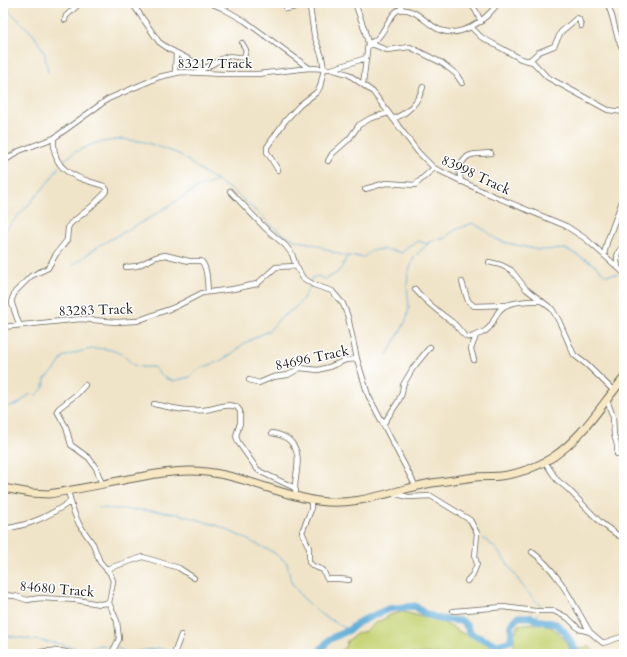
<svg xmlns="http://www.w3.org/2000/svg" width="627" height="657" viewBox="0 0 627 657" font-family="Cardo,serif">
	<rect width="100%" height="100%" fill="#fff"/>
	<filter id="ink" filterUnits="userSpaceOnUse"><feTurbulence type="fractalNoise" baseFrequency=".025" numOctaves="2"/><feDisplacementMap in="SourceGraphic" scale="8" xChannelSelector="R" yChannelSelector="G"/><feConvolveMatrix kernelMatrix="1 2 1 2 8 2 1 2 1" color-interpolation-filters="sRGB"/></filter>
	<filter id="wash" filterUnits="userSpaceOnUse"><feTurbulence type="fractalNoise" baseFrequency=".012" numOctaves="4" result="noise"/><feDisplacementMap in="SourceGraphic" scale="16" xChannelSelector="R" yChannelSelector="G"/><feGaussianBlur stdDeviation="0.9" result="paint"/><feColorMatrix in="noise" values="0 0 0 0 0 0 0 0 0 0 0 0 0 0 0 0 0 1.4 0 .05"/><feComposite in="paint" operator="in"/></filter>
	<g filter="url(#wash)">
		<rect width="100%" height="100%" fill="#f0e4c8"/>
		<!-- green -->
		<path fill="#c6d476" stroke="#717849" d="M404,612L422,617L437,619L462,633L483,640L502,651L510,652L514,649V634L519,625C546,620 559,627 571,651L589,646L594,651L593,654H337L345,647L347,641L358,633L366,631L374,624L393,614Z"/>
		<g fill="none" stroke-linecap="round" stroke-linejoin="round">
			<!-- stream -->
			<path stroke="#5facd8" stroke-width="1" d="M3,3L4,6L33,34L44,51L48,72
				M61,163L75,152L96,143L122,139L145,142L179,154L200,170L236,193L278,231L295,240L317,245L332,252L346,256
				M3,233C21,211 43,192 59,167
				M73,265L100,245L148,219L197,188L217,181
				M310,282L312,278L318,276L324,279C339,274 341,270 347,256L364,257C366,255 369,252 372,251C380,248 394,250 402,253L408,246L419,241L426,244L434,240L446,238C452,229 463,228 472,223L485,230L496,239L507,243L539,250L566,249L592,263L606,275L617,274
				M387,355L406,321L409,308L407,285L408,274L414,257L429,243
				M3,408L18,404L30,394L37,395L44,387L45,379L55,370L63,357C85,350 101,343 123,355C126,357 129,361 132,364C137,368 146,367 153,367L165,378L173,381L190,377L197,370L222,360L233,353L243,344L270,330L279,319L295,308L304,297L310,286
				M99,508L157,511L179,514L219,526L273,552L287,563L291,582L302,597L322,615L349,630
				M483,538C502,551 511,571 525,589C530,595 535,600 540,605V610
				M536,620L538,614
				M3,635L61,644L80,649H89L99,645L112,646
				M117,648L128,653L158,648L171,651
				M177,653L196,654
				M227,654L247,652L261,654"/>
			<!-- river -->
			<path stroke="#5facd8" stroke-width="7" d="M317,654L330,639L349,630L359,622L388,609L415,606L424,613L439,619L462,621L467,626L469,632C477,638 488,640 497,645L510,641C515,629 506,629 518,617H530L536,620L556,624L565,632L577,654"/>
		</g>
	</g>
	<g filter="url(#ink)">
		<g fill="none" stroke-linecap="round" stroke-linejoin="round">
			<defs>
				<path id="minor" d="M132,3L159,42L169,49L192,61L202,72
					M210,3L222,8L245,21L309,68
					M355,3L364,28L368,43L363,84
					M400,3L402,9
					M470,3L476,11L481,22
					M607,3C615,18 614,36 624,51
					M65,20L66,16L80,3
					M471,27L481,37L490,42L521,59L533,62L547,77L608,110L624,112
					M368,43C384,40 386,18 398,10C413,6 425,22 436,28C459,41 486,20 498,3
					M368,45H374L387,50L410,47L442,63L456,74L462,83
					M529,61L539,52L554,46L561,32L577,18L579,19L581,26
					M332,69L366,58
					M200,70C210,67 217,60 226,57C232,54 238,59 244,57L246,50L242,43
					M175,73L176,53
					M393,119C408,113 418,103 423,87
					M328,161L332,154L349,139L359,125L371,118L389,113
					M3,162L19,151L54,138L108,99L159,77L181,72L223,74H258L309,68L331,69L348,74L373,92L418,152L434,168L484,192L566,226L586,239L624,273
					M278,170L267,152V147L285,121L300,105L317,92L320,87L324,69L322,57L314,35L310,7L306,5L286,9
					M461,182L459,169C467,150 474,155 491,153
					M365,189L386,183L415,185L434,168
					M230,191L265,228L285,245L292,254L296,266L303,278L314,285L332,291L343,304L348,317L357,359L368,395L416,487
					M604,255L607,242L624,196
					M489,262L501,265L511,270L526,289L552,309L559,321L574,355L586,364L614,391
					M618,266C616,258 616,251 624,246
					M126,267L137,266L156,257L165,255L189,261H201C208,267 207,283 208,292
					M462,282L468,301L474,306L506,305
					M415,289C425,302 439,312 452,322C457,325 462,335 467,337C471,338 473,336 476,335C498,329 491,313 505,306C512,302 533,300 541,301
					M19,324L12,304V299L15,292L31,276L48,268L56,254L67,240L68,228L70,224L91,207L104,194L107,190L104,186C78,178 51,173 54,138
					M3,327L81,319L116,322L137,321L145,318L175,307L202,293L233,289L257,284L276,267L296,266
					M474,360L471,349L476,336
					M249,380L259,383L273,377L288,375L300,368L318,370L329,367L346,360L357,359
					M85,385L77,394L59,408L57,411L66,427L71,445L89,458L96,468L102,484
					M607,400L613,417L614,435L617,445V454
					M154,404C172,408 192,413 210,409C218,407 229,403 237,407L240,411V423L236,436L238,442L257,469L261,472L293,487L296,490L295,495
					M384,423L398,402L402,393L403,385L413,368L430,347
					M272,433C279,434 284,436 289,440C304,454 295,471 295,489
					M545,462L557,480L568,489L601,523L619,536H623L624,534
					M68,491L73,510L79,524L93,544L100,562L110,573L113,581L109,603L117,621L119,639L114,649L110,654
					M393,493L408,497L431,496L470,520L477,533L475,557L477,564L473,574L467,581
					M311,500V510L302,532L309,548V562L313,566L323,570L327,579H339L349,580
					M3,529C31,525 47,517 70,502
					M532,552C559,571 573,604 590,632L603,643L624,636
					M106,569L143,557L179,568L194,578
					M3,595L15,596L27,600L40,598L77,600L99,604L109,603
					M453,611L503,607L535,611H554L568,618L579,629L590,632
					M32,654C46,650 59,649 73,654
					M174,654L181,635"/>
				<path id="secondary" d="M3,488L31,493L48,494C77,490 106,483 134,478C153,474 171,471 190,471C235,471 274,494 318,501C358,507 393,490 432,483C446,481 461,479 475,477C484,476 492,477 500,476C519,474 537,467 553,457C583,437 601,405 624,378"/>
			</defs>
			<!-- minor casing -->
			<use href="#minor" stroke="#666258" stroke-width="6"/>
			<!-- secondary casing -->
			<use href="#secondary" stroke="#666258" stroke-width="9"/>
			<!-- minor -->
			<use href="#minor" stroke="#fff" stroke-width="4.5"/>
			<!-- secondary -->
			<use href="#secondary" stroke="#f7e8c3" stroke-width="7"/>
		</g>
	</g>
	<g text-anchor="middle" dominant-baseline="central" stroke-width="3" stroke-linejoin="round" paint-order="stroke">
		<!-- street labels -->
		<g font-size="14" fill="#1c1c1c" stroke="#fff">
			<text x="215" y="63">83217 Track</text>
			<text transform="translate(476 175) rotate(25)">83998 Track</text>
			<text transform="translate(96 310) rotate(-2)">83283 Track</text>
			<text transform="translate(312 358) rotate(-12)">84696 Track</text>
			<text transform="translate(57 589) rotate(5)">84680 Track</text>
		</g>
	</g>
	<!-- margin -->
	<rect width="627" height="657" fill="none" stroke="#fff" stroke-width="16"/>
</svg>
